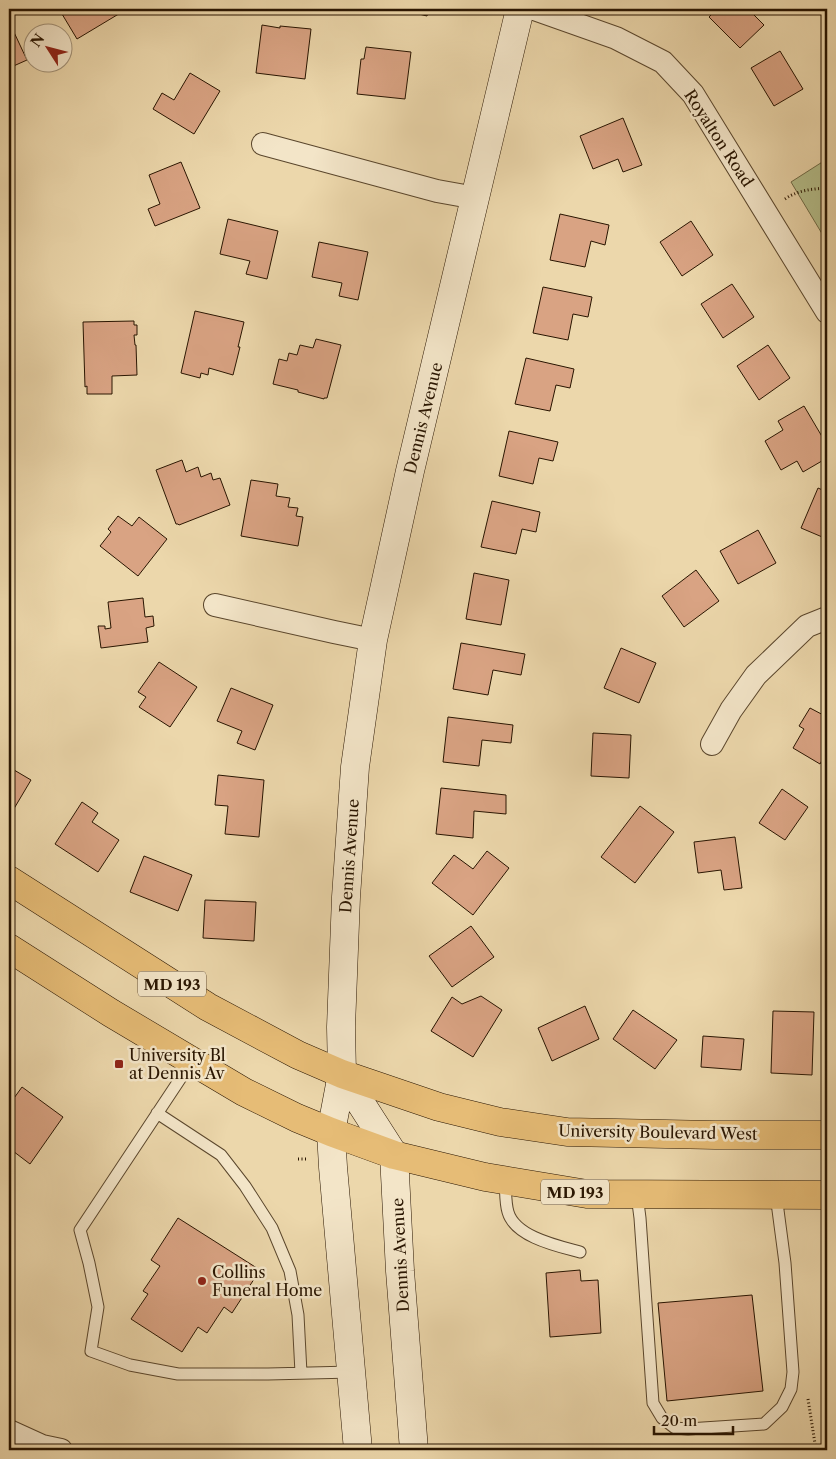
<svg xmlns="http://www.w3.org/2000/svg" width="836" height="1459" viewBox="0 0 836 1459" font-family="'Libre Caslon Text',serif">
	<rect width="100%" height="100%" fill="#ecd7ab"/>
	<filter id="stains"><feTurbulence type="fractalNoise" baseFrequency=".004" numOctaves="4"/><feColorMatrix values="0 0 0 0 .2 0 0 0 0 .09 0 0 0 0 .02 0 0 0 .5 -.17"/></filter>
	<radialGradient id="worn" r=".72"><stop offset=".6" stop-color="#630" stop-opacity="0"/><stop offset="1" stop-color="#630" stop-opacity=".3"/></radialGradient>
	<!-- green -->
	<path fill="#b5bf8b" stroke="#6f6a46" d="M827,159V242L791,182Z"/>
	<!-- building -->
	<path fill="#d9a383" stroke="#291501" d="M59,9H120L122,12L77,39Z
		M399,9H429L427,16Z
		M717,9H748L764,25L740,48L709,17Z
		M262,25L280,28V26L311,29L305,79L256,73Z
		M12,28L27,60L9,68V30Z
		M366,47L411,52L405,99L357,94L361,59H364Z
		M780,51L803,89L774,106L751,68Z
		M190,73L220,91L194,134L153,109L162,93L174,100Z
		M623,118L642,165L623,172L618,159L593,169L580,136Z
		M181,162L200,208L155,226L148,209L160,204L149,175Z
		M560,214L609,225L605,245L591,241L585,267L550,260Z
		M228,219L278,231L267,279L246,274L250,261L220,254Z
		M9,220H10V263H9Z
		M691,221L713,255L682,276L660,242Z
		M319,242L368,252L358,300L339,296L342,283L312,277Z
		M732,284L754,317L723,338L701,304Z
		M543,287L592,297L588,317L573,314L568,340L533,333Z
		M195,311L244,322L238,347H240L233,375L209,368L208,375L201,373L200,378L181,373Z
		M134,321V325H137V335H134L135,345H136L137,375L112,376V394H87V386L85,387L83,322Z
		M316,339L341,345L327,398H324V399L298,392V390L273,384L279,359L287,361L289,353L297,355L300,345L313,348Z
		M768,345L790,378L759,400L737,366Z
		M526,358L574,369L570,388L556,385L550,411L515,404Z
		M804,406L827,445V458L803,472L797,461L781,470L765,441L783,430L778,421Z
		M509,431L558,442L553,461L539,458L533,484L499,476Z
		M182,460L186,472L198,467L201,477L211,473L213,480L220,478L230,505L179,525L178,524H176L156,470Z
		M251,480L278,484L276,496L290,498L288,507L298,508L296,516L303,517L298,546L241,536Z
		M818,488L827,492V539L801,528Z
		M492,501L540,512L536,532L522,529L516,554L481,547Z
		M118,516L132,526L139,517L167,539L138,576L100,546L111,532L108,529Z
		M758,530L776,563L738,584L720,551Z
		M696,570L719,601L684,627L662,596Z
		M474,573L509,580L501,625L466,619Z
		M143,598L145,617L153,616L154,626L146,628L148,642L101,648L98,626H105V629L111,628L108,602Z
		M461,643L525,654L521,675L493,670L488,695L453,689Z
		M621,648L656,663L639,703L604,688Z
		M159,662L197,687L170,727L139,707L146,697L138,692Z
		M231,688L273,705L255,750L237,743L242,731L217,721Z
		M810,708L827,717V751L820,764L793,748L804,729L799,726Z
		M448,717L513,725L511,743L482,740L479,766L443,762Z
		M593,733L631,735L629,778L591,776Z
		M9,767L31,780L12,812L9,810Z
		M218,775L264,780L259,837L225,834L228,806L215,805Z
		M441,788L506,795V814L474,811L473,838L436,834Z
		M782,789L808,807L785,840L759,823Z
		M82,802L98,813L92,822L119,840L98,872L55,844Z
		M640,806L674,832L635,883L601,857Z
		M735,837L742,888L724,890L721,870L698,873L694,842Z
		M487,851L509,868L473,915L432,883L454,855L473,869Z
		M144,856L192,875L178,911L130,892Z
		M205,900L256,902L254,941L203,938Z
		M471,926L494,957L452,987L429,956Z
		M481,996L502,1010L473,1057L431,1031L452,997L462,1004Z
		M585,1006L599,1039L552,1061L538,1028Z
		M633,1010L677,1040L655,1069L613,1039Z
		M773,1011L814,1012L812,1075L771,1073Z
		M703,1036L744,1039L741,1070L701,1067Z
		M22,1087L63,1117L30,1164L9,1148V1105Z
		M178,1218L260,1270L232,1313L224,1307L207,1333L198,1327L182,1352L131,1319L148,1294L143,1291L160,1266L151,1260Z
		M580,1270L581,1281L598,1280L601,1333L550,1337L546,1273Z
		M752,1295L763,1391L667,1401L658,1303Z"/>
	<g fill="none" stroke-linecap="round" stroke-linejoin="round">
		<defs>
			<path id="lane" d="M192,1061L80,1230L89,1263L98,1307L91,1351L130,1365L178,1374H268L352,1372
				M157,1113L221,1155L245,1186L272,1228L290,1271L298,1315L301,1373
				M505,1181C506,1191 505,1202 508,1212C515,1237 558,1246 580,1252
				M637,1195L640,1218L653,1403L662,1418L675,1428L688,1429L764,1424L782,1407L791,1389L793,1372L785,1263L776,1195"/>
			<path id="street" d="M534,9L616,38L663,62L693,94L827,312
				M263,144L437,191L476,198
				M215,605L334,632L373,640
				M712,744L731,710L756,675L807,626L827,618
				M9,1431L42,1446L61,1450"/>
			<path id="secondary" d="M342,1074L394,1155L400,1271L414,1450
				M358,1450L333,1167L331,1132L342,1074L341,1027L346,897L355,767L373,640L410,471L520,9"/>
			<path id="primary" d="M9,880L208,1007L298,1055L342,1074L439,1107L500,1122L567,1132L715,1135H827
				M9,948L111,1013L244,1092L297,1118L331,1132L394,1155L485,1177L587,1194L827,1195"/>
		</defs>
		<!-- lane casing -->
		<use href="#lane" stroke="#5a462c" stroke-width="13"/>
		<!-- street casing -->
		<use href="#street" stroke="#5a462c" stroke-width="24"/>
		<!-- secondary casing -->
		<use href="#secondary" stroke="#291501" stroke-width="29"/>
		<!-- primary casing -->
		<use href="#primary" stroke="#291501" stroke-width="29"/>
		<!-- path -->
		<path stroke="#291501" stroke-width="3" stroke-dasharray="1 2.5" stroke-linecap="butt" d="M785,199C798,190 812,189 827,188
			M298,1159H306
			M808,1399L816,1450"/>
		<!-- lane -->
		<use href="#lane" stroke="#f3e5c8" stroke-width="11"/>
		<!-- street -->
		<use href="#street" stroke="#f3e5c8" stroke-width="22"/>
		<!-- secondary -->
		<use href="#secondary" stroke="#f3e5c8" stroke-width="28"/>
		<!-- primary -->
		<use href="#primary" stroke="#e6bc76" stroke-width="28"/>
	</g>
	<!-- markers -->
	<g fill="#8f2418" stroke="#f3e5c8" stroke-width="2">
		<rect x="114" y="1059" width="10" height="10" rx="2.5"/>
		<circle cx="202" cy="1281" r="5"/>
	</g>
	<g text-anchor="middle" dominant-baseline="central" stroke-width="5" stroke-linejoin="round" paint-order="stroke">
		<!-- shield labels -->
		<g fill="#f3e5c8" stroke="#66533d" stroke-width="1">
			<rect x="138" y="971.5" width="68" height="25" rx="4"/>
			<rect x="541" y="1179.5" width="68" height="25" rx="4"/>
		</g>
		<g font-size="15" font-weight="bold" fill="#291501">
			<text x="172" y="984">MD 193</text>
			<text x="575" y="1192">MD 193</text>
		</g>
		<!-- street labels -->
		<g font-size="16" fill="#291501" stroke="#f3e5c8">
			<text transform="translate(719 138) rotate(57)">Royalton Road</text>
			<text transform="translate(423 418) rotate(-76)">Dennis Avenue</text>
			<text transform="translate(349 856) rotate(-86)">Dennis Avenue</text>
			<text transform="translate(658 1132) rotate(1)">University Boulevard West</text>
			<text transform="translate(400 1255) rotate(-93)">Dennis Avenue</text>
		</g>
		<!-- poi labels -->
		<g font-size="16" fill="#291501" stroke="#f3e5c8" text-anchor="start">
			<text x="129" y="1055">University Bl<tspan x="129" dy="18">at Dennis Av</tspan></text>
			<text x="212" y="1272">Collins<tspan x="212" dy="18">Funeral Home</tspan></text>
		</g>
	</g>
	<!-- margin -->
	<rect width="836" height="1459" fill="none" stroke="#ecd7ab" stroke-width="30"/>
	<rect x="10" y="10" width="816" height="1439" fill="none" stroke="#291501" stroke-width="2.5"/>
	<rect x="15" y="15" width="806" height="1429" fill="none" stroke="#291501"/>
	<!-- north arrow -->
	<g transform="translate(48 48) rotate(306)"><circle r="24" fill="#f3e5c8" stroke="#a29278"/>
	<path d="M0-4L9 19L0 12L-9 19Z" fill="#8f2418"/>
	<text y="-8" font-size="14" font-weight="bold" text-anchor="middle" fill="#291501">N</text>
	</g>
	<!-- scale -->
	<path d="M654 1426v8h79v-8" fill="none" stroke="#291501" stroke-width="2.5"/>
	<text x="661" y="1426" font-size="15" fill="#291501" stroke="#f3e5c8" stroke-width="4" paint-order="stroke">20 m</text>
	<rect width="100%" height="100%" filter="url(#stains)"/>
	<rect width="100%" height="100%" fill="url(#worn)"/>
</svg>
